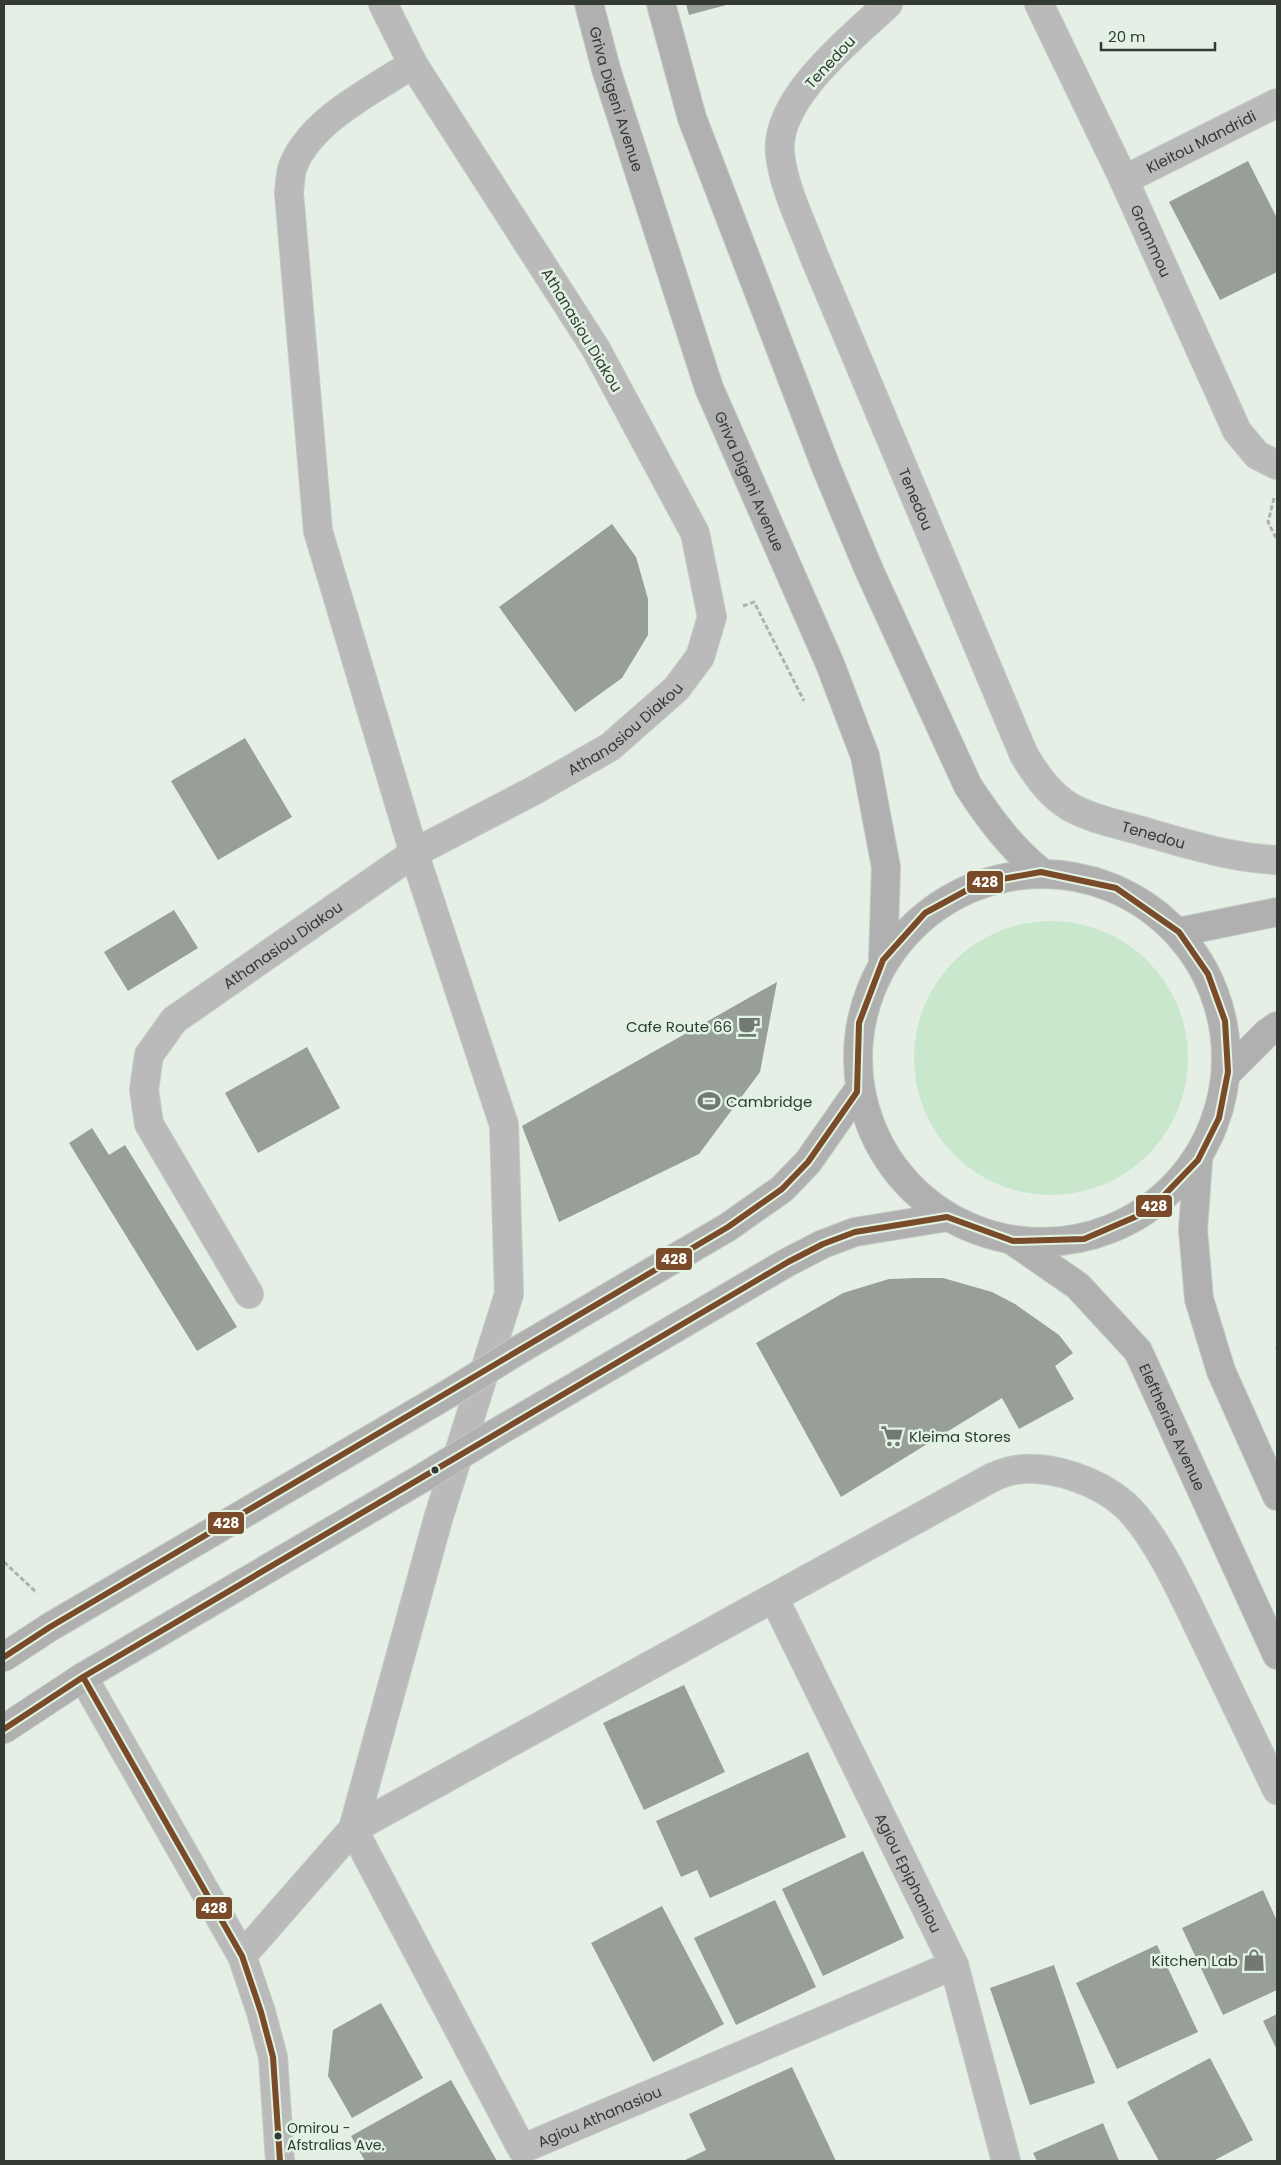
<svg xmlns="http://www.w3.org/2000/svg" width="1281" height="2165" viewBox="0 0 1281 2165" font-family="Poppins,sans-serif">
	<rect width="100%" height="100%" fill="#e5efe6"/>
	<!-- green -->
	<path fill="#c8e7cc" d="M914 1058a137 137 0 1 1 274 0a137 137 0 1 1-274 0Z"/>
	<!-- building -->
	<path fill="#979f98" d="M686,4H730L689,15Z
		M1248,161L1277,218V272L1220,300L1169,202Z
		M612,524L636,557L648,599V635L622,678L575,712L499,607Z
		M245,738L292,817L218,860L171,781Z
		M174,910L198,948L128,991L104,952Z
		M777,982L760,1072L699,1154L559,1222L522,1126Z
		M307,1047L340,1108L258,1153L225,1093Z
		M92,1128L109,1155L125,1145L237,1327L197,1351L69,1143Z
		M917,1278H943L992,1292L1015,1304L1059,1335L1073,1353L1055,1366L1074,1399L1019,1429L1002,1398L841,1497L756,1343L843,1293L889,1279Z
		M684,1685L725,1772L644,1810L603,1723Z
		M808,1752L846,1837L710,1898L697,1870L681,1877L656,1821Z
		M863,1851L904,1938L823,1976L782,1889Z
		M1263,1890L1277,1921V1990L1223,2015L1182,1928Z
		M775,1900L816,1987L736,2025L694,1938Z
		M662,1906L724,2024L653,2062L591,1943Z
		M1157,1945L1198,2032L1117,2069L1076,1983Z
		M1054,1965L1095,2083L1030,2105L990,1988Z
		M381,2003L423,2078L352,2118L328,2076L333,2030Z
		M1277,2014V2050L1263,2021Z
		M1210,2058L1253,2140L1213,2161H1159L1127,2102Z
		M792,2067L836,2161H683L706,2150L689,2114Z
		M451,2080L497,2161H365L351,2136Z
		M1103,2123L1119,2161H1037L1033,2153Z"/>
	<g fill="none" stroke-linecap="round" stroke-linejoin="round">
		<defs>
			<g id="minor">
				<path id="s1" d="M888,4C852,38 774,99 780,154C784,189 802,223 814,256L1024,755C1036,775 1049,794 1070,807C1092,819 1118,824 1142,831C1187,844 1231,858 1277,860"/>
				<path id="s2" d="M1039,4L1124,180L1237,431L1257,455L1277,465"/>
				<path id="s3" d="M1124,180L1277,103"/>
				<path id="s4" d="M249,1294L149,1124L144,1090L149,1055L174,1020L414,853L533,791L610,747L676,689L700,657L712,617L695,533L596,349L413,64L383,4"/>
				<path id="s5" d="M774,1598L954,1965L1006,2161"/>
				<path d="M353,1829L438,1519L509,1294L504,1125L414,853L318,531L289,193C290,184 290,174 293,166C311,120 373,90 413,64"/>
				<path id="s6" d="M353,1829L522,2149L954,1965"/>
				<path d="M242,1956L353,1829L993,1477C1000,1474 1008,1471 1015,1470C1050,1464 1098,1481 1125,1505C1155,1533 1183,1594 1201,1632C1226,1685 1252,1737 1277,1790"/>
			</g>
			<path id="tertiary" d="M83,1677L242,1956L261,2012L273,2057L280,2161"/>
			<path id="secondary" d="M1179,932L1277,912
				M1228,1072L1267,1033L1277,1026
				M517,1351L728,1227L782,1189L808,1162L857,1092
				M489,1437L788,1262L823,1244L855,1232L947,1217
				M4,1657L50,1627L453,1391
				M4,1729L83,1677L424,1477"/>
			<g id="trunk">
				<path id="s7" d="M589,4L606,69L709,388L830,664L865,756L886,867L883,960"/>
				<path d="M661,4L692,118L826,467L869,570L968,786C989,818 1011,848 1041,872"/>
				<circle cx="1042" cy="1058" r="184"/>
				<path d="M1198,1160L1193,1230L1199,1299L1221,1371L1277,1496"/>
				<path id="s8" d="M1013,1241L1078,1286L1138,1351L1277,1655"/>
			</g>
		</defs>
		<!-- minor casing -->
		<use href="#minor" stroke="#c2cac3" stroke-width="30"/>
		<!-- tertiary casing -->
		<use href="#tertiary" stroke="#c2cac3" stroke-width="30"/>
		<!-- secondary casing -->
		<use href="#secondary" stroke="#c2cac3" stroke-width="30"/>
		<!-- trunk casing -->
		<use href="#trunk" stroke="#c2cac3" stroke-width="30"/>
		<!-- path -->
		<path stroke="#afb1b0" stroke-width="3" stroke-dasharray="5 2.5" stroke-linecap="butt" d="M1274,498L1268,522L1277,540
			M743,606L754,602L804,701
			M1277,1347V1349
			M4,1562L37,1593"/>
		<!-- minor -->
		<use href="#minor" stroke="#bababb" stroke-width="28"/>
		<!-- tertiary -->
		<use href="#tertiary" stroke="#bababb" stroke-width="28"/>
		<!-- secondary -->
		<use href="#secondary" stroke="#b0b0b1" stroke-width="28"/>
		<!-- trunk -->
		<use href="#trunk" stroke="#b0b0b1" stroke-width="28"/>
		<defs>
			<path id="secondary-bridge" d="M453,1391L517,1351
				M424,1477L489,1437"/>
		</defs>
		<!-- secondary-bridge casing -->
		<use href="#secondary-bridge" stroke="#c2cac3" stroke-width="30" stroke-linecap="butt"/>
		<!-- secondary-bridge -->
		<use href="#secondary-bridge" stroke="#b0b0b1" stroke-width="28"/>
		<defs>
			<path id="bus-1" d="M4,1657L50,1627L728,1227L782,1189L808,1162L857,1092L859,1023L883,960L925,913L980,883L1041,872L1116,888L1179,932L1208,974L1225,1021L1228,1072L1219,1118L1198,1160L1149,1211L1084,1239L1013,1241L947,1217L855,1232L823,1244L788,1262L83,1677L4,1729
				M83,1677L242,1956L261,2012L273,2057L280,2161"/>
		</defs>
		<!-- bus-1 casing -->
		<use href="#bus-1" stroke="#e1f3e3" stroke-width="10"/>
		<!-- bus-1 -->
		<use href="#bus-1" stroke="#7a4b2a" stroke-width="6"/>
	</g>
	<!-- icons -->
	<defs>
		<symbol id="cafe-bare" viewBox="-9 -9 18 18"><path d="M-5.5-4.5H6V0H3Q3 3.5 0 3.5H-2.5Q-5.5 3.5-5.5 0ZM3-3.2v2h1.7v-2ZM-6 4.5H4V6H-6Z" fill="#717972" stroke="#e1f3e3" stroke-width="2.5" paint-order="stroke"/></symbol>
		<symbol id="stadium-bare" viewBox="-9 -9 18 18"><path d="M0-5a6.5 5 0 1 0 0 10a6.5 5 0 1 0 0-10ZM-3.5-1.8h7v3.6h-7Z" fill="#717972" stroke="#e1f3e3" stroke-width="2.5" paint-order="stroke"/></symbol>
		<symbol id="supermarket-bare" viewBox="-9 -9 18 18"><path d="M-6-5.5h2.5l.6 2H6L4.5 2H-2.5L-4.4-4H-6ZM-1.5 3.2a1.3 1.3 0 1 0 .1 0ZM3 3.2a1.3 1.3 0 1 0 .1 0Z" fill="#717972" stroke="#e1f3e3" stroke-width="2.5" paint-order="stroke"/></symbol>
		<symbol id="shop-bare" viewBox="-9 -9 18 18"><path d="M-5-2.5h2.3a2.7 3.5 0 0 1 5.4 0H5L5.5 6h-11ZM-1.5-2.5h3a1.5 2.3 0 0 0-3 0Z" fill="#717972" stroke="#e1f3e3" stroke-width="2.5" paint-order="stroke"/></symbol>
	</defs>
	<g fill-rule="evenodd">
		<use href="#cafe-bare" x="733" y="1010" width="32" height="32"/>
		<use href="#stadium-bare" x="693" y="1085" width="32" height="32"/>
		<use href="#supermarket-bare" x="876" y="1420" width="32" height="32"/>
		<use href="#shop-bare" x="1238" y="1944" width="32" height="32"/>
	</g>
	<!-- markers -->
	<g fill="#333a33" stroke="#e1f3e3" stroke-width="2">
		<circle cx="435" cy="1470" r="4.5"/>
		<circle cx="278" cy="2136" r="4.5"/>
	</g>
	<g text-anchor="middle" dominant-baseline="central" stroke-width="5" stroke-linejoin="round" paint-order="stroke">
		<!-- bus labels -->
		<g font-size="14" fill="#333a33" stroke="#e1f3e3" text-anchor="start">
			<text x="287" y="2128">Omirou -<tspan x="287" dy="17">Afstralias Ave.</tspan></text>
		</g>
		<!-- street labels -->
		<g font-size="15" fill="#333a33" stroke="#e1f3e3">
			<text transform="translate(830 62) rotate(-47)">Tenedou</text>
			<text stroke="none"><textPath href="#s7" startOffset="99">Griva Digeni Avenue</textPath></text>
			<text stroke="none"><textPath href="#s3" startOffset="86">Kleitou Mandridi</textPath></text>
			<text stroke="none"><textPath href="#s2" startOffset="262">Grammou</textPath></text>
			<text transform="translate(582 330) rotate(59)">Athanasiou Diakou</text>
			<text stroke="none"><textPath href="#s7" startOffset="504">Griva Digeni Avenue</textPath></text>
			<text stroke="none"><textPath href="#s1" startOffset="562">Tenedou</textPath></text>
			<text stroke="none"><textPath href="#s4" startOffset="848">Athanasiou Diakou</textPath></text>
			<text stroke="none"><textPath href="#s1" startOffset="998">Tenedou</textPath></text>
			<text stroke="none"><textPath href="#s4" startOffset="442">Athanasiou Diakou</textPath></text>
			<text stroke="none"><textPath href="#s8" startOffset="251">Eleftherias Avenue</textPath></text>
			<text stroke="none"><textPath href="#s5" startOffset="306">Agiou Epiphaniou</textPath></text>
			<text stroke="none"><textPath href="#s6" startOffset="446">Agiou Athanasiou</textPath></text>
		</g>
		<!-- poi labels -->
		<g font-size="15" fill="#333a33" stroke="#e1f3e3" text-anchor="end">
			<text x="732" y="1026">Cafe Route 66</text>
			<text x="726" y="1101" text-anchor="start">Cambridge</text>
			<text x="909" y="1436" text-anchor="start">Kleima Stores</text>
			<text x="1238" y="1960">Kitchen Lab</text>
		</g>
	</g>
	<g stroke="#e1f3e3" stroke-width="2">
		<rect x="966" y="870" width="38" height="24" rx="5" fill="#7a4b2a"/>
		<rect x="1135" y="1194" width="38" height="24" rx="5" fill="#7a4b2a"/>
		<rect x="655" y="1247" width="38" height="24" rx="5" fill="#7a4b2a"/>
		<rect x="207" y="1511" width="38" height="24" rx="5" fill="#7a4b2a"/>
		<rect x="195" y="1896" width="38" height="24" rx="5" fill="#7a4b2a"/>
	</g>
	<g font-size="14" text-anchor="middle" font-weight="bold" fill="#fff">
		<text x="985" y="887">428</text>
		<text x="1154" y="1211">428</text>
		<text x="674" y="1264">428</text>
		<text x="226" y="1528">428</text>
		<text x="214" y="1913">428</text>
	</g>
	<!-- border -->
	<rect width="1281" height="2165" fill="none" stroke="#333a33" stroke-width="10"/>
	<!-- scale -->
	<path d="M1101 42v8h114v-8" fill="none" stroke="#333a33" stroke-width="2.5"/>
	<text x="1108" y="42" font-size="15" fill="#333a33" stroke="#e1f3e3" stroke-width="4" paint-order="stroke">20 m</text>
</svg>
